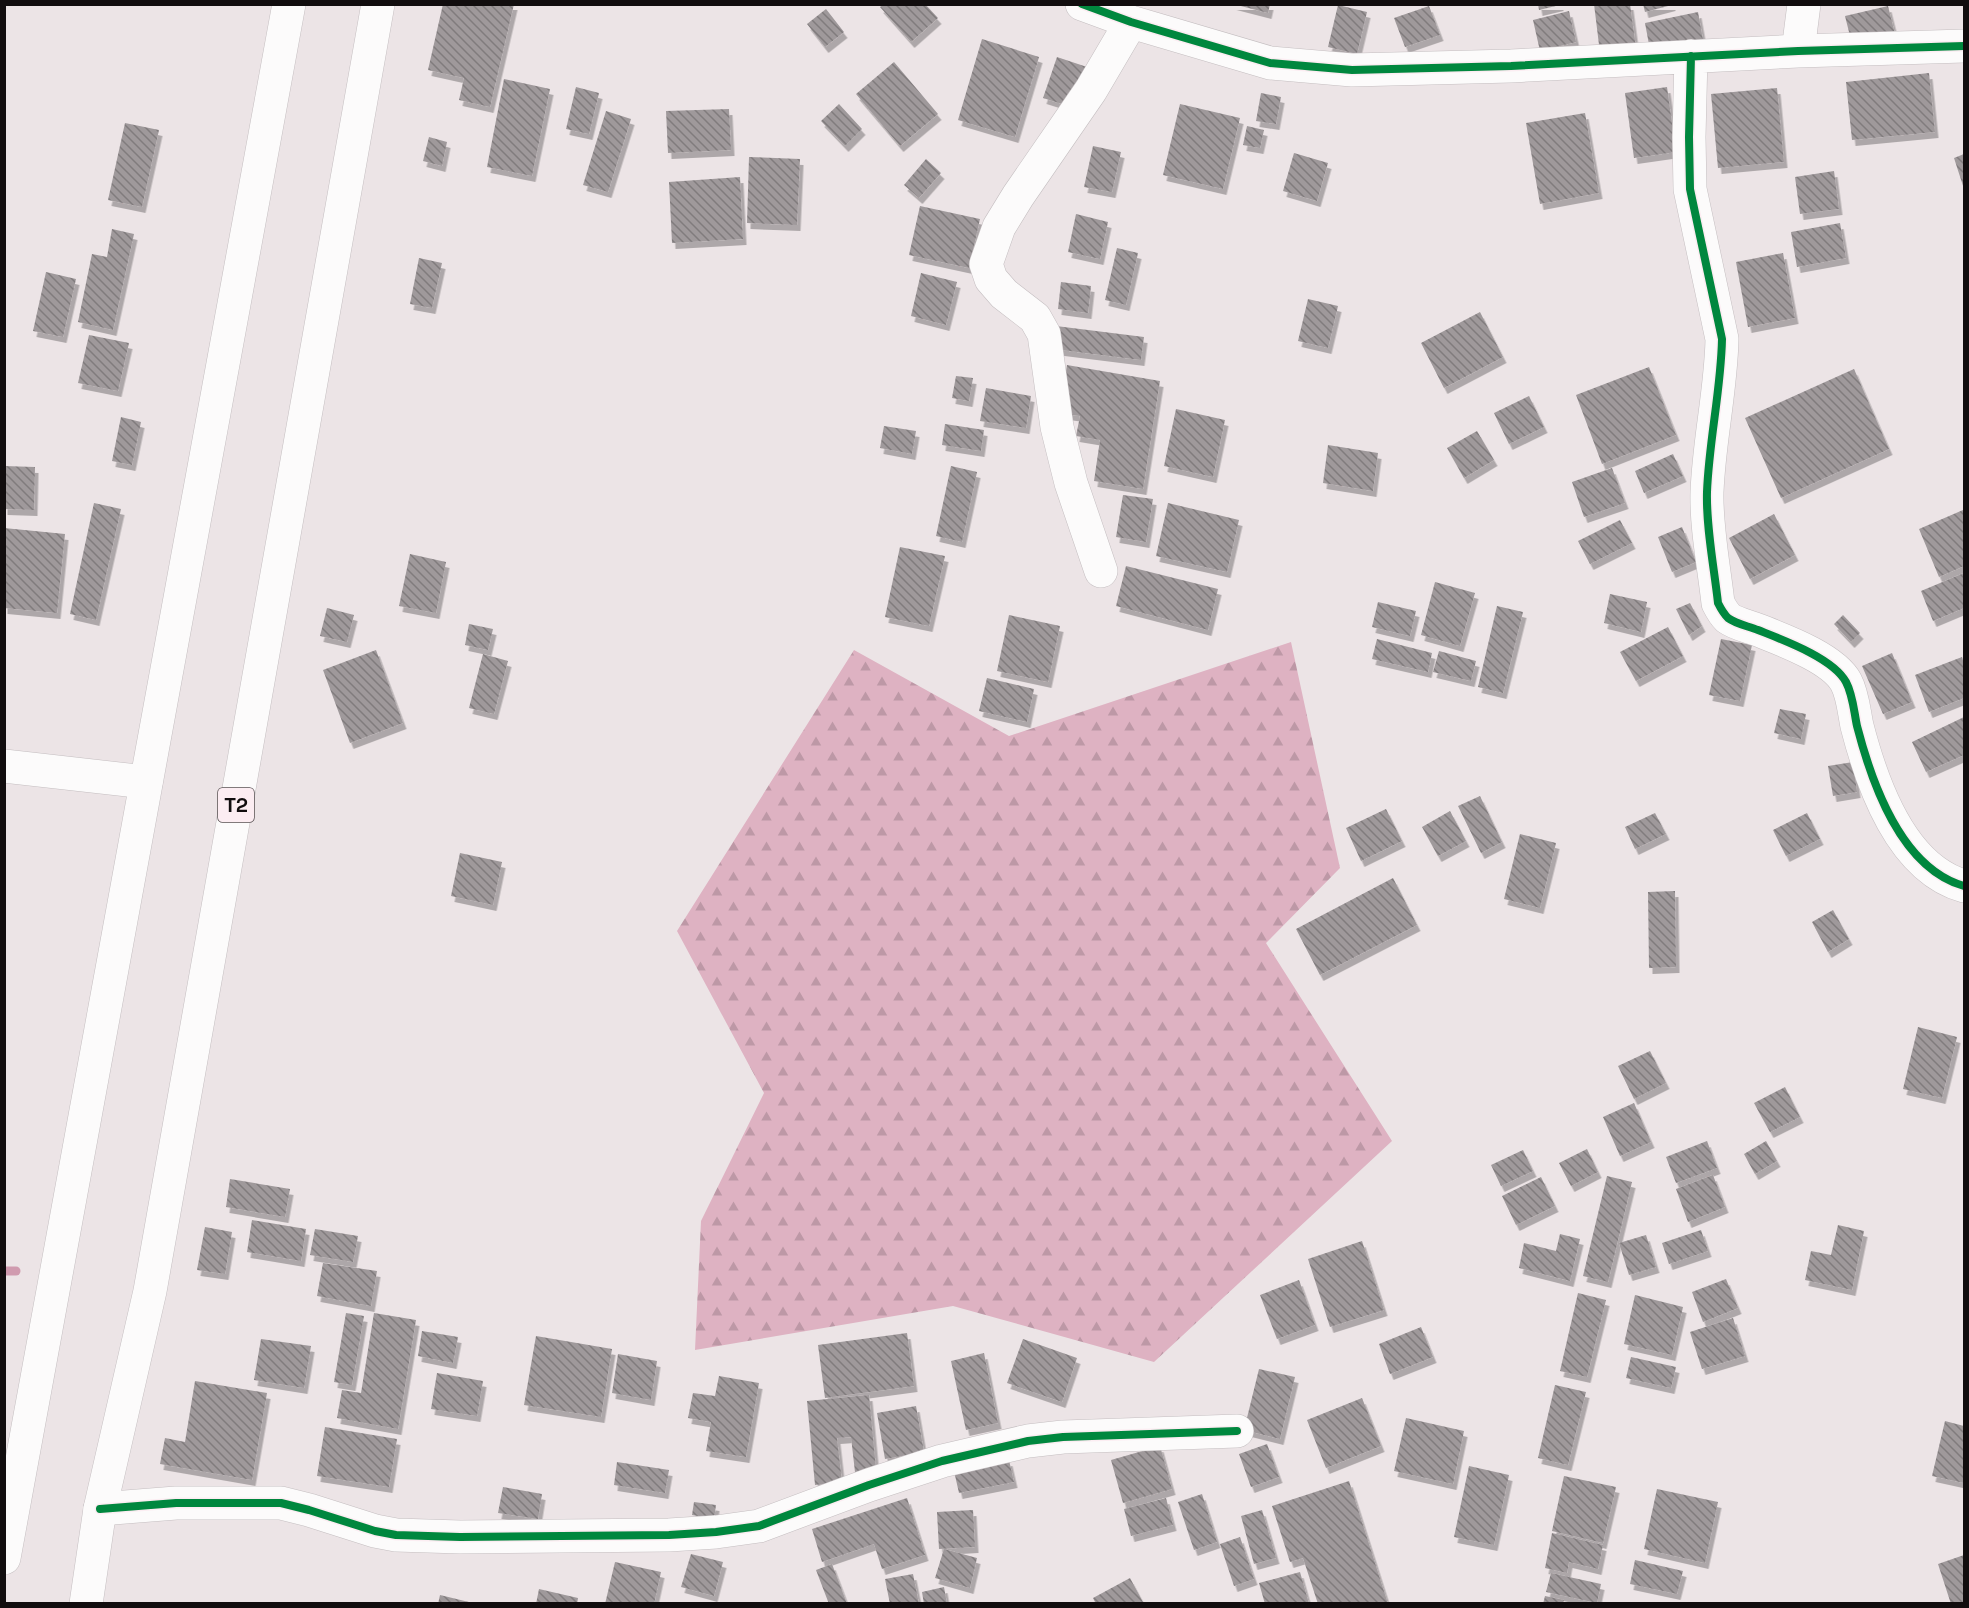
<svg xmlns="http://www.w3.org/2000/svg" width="1969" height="1608" viewBox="0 0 1969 1608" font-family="'Space Grotesk',sans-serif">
	<defs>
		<pattern id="forest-firs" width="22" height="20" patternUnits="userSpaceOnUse" patternTransform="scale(1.5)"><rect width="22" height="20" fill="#deb2c2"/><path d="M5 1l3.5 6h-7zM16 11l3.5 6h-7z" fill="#bd98a6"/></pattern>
		<pattern id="building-back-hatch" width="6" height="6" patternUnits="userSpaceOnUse" patternTransform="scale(1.5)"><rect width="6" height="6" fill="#9f999b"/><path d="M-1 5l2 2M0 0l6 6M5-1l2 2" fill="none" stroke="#807b7d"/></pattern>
		<filter id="shadow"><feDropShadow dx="3.5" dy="6" stdDeviation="0" flood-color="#0004"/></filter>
	</defs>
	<rect width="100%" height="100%" fill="#ece4e6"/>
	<!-- forest -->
	<path fill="url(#forest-firs)" d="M1291,642L1340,868L1266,943L1392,1141L1154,1362L953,1306L695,1350L701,1221L764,1093L677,931L854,650L1009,736Z"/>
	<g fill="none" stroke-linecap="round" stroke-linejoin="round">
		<!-- stream -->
		<path stroke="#d09baf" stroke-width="9" d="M4,1271H16"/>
	</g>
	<!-- building -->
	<path fill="url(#building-back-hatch)" filter="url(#shadow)" d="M443,4H514L490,107L459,100L464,78L428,70Z
		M884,4H925L938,18L911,42L880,7Z
		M1233,4H1270L1268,13Z
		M1538,4H1560V5L1539,10Z
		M1594,4H1630L1636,48L1600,53Z
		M1643,4H1672V5L1645,12Z
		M1338,5L1367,12L1357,54L1328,47Z
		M1429,6L1440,35L1405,47L1394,18Z
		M1888,6L1895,34L1852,44L1845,16Z
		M826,9L844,32L825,47L807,24Z
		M1569,11L1576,42L1540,51L1533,20Z
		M1698,12L1703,40L1650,50L1645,23Z
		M982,39L1039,57L1015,137L958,120Z
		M1057,57L1087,67L1075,108L1043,98Z
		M894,62L938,114L900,146L856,94Z
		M1929,73L1935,132L1852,140L1846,82Z
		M504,79L550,89L532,176L487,167Z
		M576,87L599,93L589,134L566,129Z
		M1667,87L1676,152L1634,158L1625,93Z
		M1777,88L1784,162L1718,168L1711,94Z
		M1261,93L1281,97L1276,124L1256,121Z
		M839,104L862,129L845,146L821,121Z
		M1180,104L1240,118L1223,189L1163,175Z
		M729,109L731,150L668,153L666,111Z
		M606,111L631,119L608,192L583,185Z
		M1585,113L1599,193L1540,204L1526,123Z
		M125,123L159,130L142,207L108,200Z
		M1247,126L1264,130L1260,148L1243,145Z
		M429,137L447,142L442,166L423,161Z
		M1093,146L1121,152L1112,192L1084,187Z
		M1294,153L1328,163L1317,201L1283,191Z
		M1964,154V189L1954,158Z
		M749,157L800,159L797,225L747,223Z
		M926,159L941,173L919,198L904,185Z
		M1834,171L1839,209L1800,214L1795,177Z
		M740,177L743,239L672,243L669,182Z
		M920,206L980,219L969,268L909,255Z
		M1076,214L1108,222L1100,259L1068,252Z
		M1840,223L1846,258L1797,267L1791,232Z
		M112,229L134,234L113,330L78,322L92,254L107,257Z
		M1117,248L1138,253L1126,305L1105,300Z
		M1783,253L1795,318L1748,327L1736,262Z
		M419,258L442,263L432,308L410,304Z
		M46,272L76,279L63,337L33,331Z
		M921,273L957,282L946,325L911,316Z
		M1061,282L1091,286L1088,313L1058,309Z
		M1308,299L1338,306L1328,348L1298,341Z
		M1480,312L1503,357L1444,388L1421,343Z
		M1056,326L1144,337L1141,360L1053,349Z
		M89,335L129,343L118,391L78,383Z
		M1067,365L1160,381L1143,489L1094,481L1100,440L1076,436L1080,416L1059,413Z
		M1649,367L1676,435L1602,464L1576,395Z
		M1854,369L1889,449L1781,498L1745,418Z
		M956,376L973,378L969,401L952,398Z
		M986,388L1031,396L1026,428L980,421Z
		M1529,396L1544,427L1509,444L1494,413Z
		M1176,409L1225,420L1213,477L1164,466Z
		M121,417L141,422L132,465L112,461Z
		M945,424L984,430L981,451L942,445Z
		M884,426L916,431L912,454L880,448Z
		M1477,431L1494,460L1464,478L1447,448Z
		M1328,445L1378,453L1373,491L1323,483Z
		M1673,454L1683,476L1644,493L1635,471Z
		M4,466L35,467L34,510L4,509Z
		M951,466L977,472L962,542L936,536Z
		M1612,468L1625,503L1584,517L1572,482Z
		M1123,495L1153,499L1146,542L1116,537Z
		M94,503L121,509L96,620L70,614Z
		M1168,503L1239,520L1227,572L1156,556Z
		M1963,510L1964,515V566L1939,577L1919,529Z
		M1774,514L1795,555L1750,579L1729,538Z
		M1620,520L1632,543L1590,564L1578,541Z
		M1682,527L1696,562L1672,572L1658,537Z
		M4,528L65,534L57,613L4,608Z
		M900,547L945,556L929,626L885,617Z
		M410,554L446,562L436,613L399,606Z
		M1126,566L1218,589L1208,630L1116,606Z
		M1964,573V608L1933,621L1921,591Z
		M1435,582L1475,593L1460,646L1421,635Z
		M1610,594L1647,602L1641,632L1604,623Z
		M1378,602L1416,611L1410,636L1372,627Z
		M1690,603L1702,626L1689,635L1676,609Z
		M1497,606L1523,612L1503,693L1478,687Z
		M327,608L354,615L347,642L320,636Z
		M1009,615L1060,626L1048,682L997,671Z
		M1843,615L1860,633L1851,642L1834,624Z
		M469,624L493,629L488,650L465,645Z
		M1668,627L1683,656L1636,681L1620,652Z
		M1377,639L1432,653L1428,672L1372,659Z
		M1721,639L1752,645L1740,701L1709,695Z
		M376,650L403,723L350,743L323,670Z
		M1439,651L1476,661L1471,681L1433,672Z
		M1892,653L1912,702L1883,714L1862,666Z
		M483,654L508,661L494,714L469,708Z
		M1962,657L1964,664V698L1929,712L1915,675Z
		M987,678L1034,689L1027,722L979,711Z
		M1780,709L1806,714L1801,739L1774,733Z
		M1964,717V755L1926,772L1912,742Z
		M1853,762L1857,792L1833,796L1828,766Z
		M1480,796L1502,842L1481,853L1458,806Z
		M1386,809L1402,841L1361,861L1346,828Z
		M1450,811L1466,841L1438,856L1422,827Z
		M1655,813L1666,834L1635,849L1625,827Z
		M1807,813L1820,839L1786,856L1773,830Z
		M1520,834L1556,843L1540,908L1504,899Z
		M460,853L502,862L493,905L451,896Z
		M1393,878L1417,925L1320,975L1296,929Z
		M1675,891L1676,967L1649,968L1648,892Z
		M1833,910L1849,939L1828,952L1812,922Z
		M1918,1027L1957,1037L1942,1098L1903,1089Z
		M1650,1051L1666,1083L1634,1099L1618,1066Z
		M1785,1087L1800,1117L1770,1132L1754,1103Z
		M1634,1103L1651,1142L1620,1156L1603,1117Z
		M1707,1141L1717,1168L1676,1183L1666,1157Z
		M1766,1141L1777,1161L1755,1174L1744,1154Z
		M1587,1149L1598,1172L1571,1186L1559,1163Z
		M1523,1150L1533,1171L1501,1186L1491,1165Z
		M1713,1175L1725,1207L1688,1222L1676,1189Z
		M1607,1176L1632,1182L1608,1282L1583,1276Z
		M1541,1177L1555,1206L1516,1225L1502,1196Z
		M230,1179L290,1189L285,1217L226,1207Z
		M252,1220L306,1229L301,1261L247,1252Z
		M1838,1225L1864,1231L1852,1290L1805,1280L1811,1251L1831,1255Z
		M205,1227L232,1232L225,1274L197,1270Z
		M315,1229L358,1236L353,1262L310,1255Z
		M1701,1230L1708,1251L1669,1264L1662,1243Z
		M1560,1234L1580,1239L1570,1281L1519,1268L1524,1243L1556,1251Z
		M1646,1235L1656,1267L1629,1275L1619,1243Z
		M1362,1241L1384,1310L1330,1327L1308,1259Z
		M323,1263L377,1271L371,1306L317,1296Z
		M1726,1279L1738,1308L1703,1322L1692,1292Z
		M1299,1280L1315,1325L1277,1339L1260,1295Z
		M1578,1293L1606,1300L1587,1377L1560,1371Z
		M1635,1295L1683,1307L1672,1355L1624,1344Z
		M346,1313L364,1316L352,1385L334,1382Z
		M374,1313L416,1320L398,1429L337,1418L342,1390L361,1393Z
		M1733,1318L1745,1356L1702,1369L1690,1332Z
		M1421,1327L1433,1357L1390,1374L1379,1344Z
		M422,1331L458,1337L453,1363L418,1356Z
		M907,1333L914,1386L825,1398L818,1345Z
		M536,1336L612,1349L601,1417L524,1405Z
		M261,1339L311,1346L304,1388L254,1380Z
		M1023,1339L1077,1358L1062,1402L1007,1383Z
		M984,1353L998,1423L966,1430L951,1361Z
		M618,1354L657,1361L651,1400L612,1393Z
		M1631,1357L1676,1367L1671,1388L1626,1378Z
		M1259,1369L1295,1377L1280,1439L1244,1430Z
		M437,1373L483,1381L477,1416L431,1409Z
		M719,1376L759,1383L746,1457L706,1451L711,1422L688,1418L693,1393L715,1396Z
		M195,1381L267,1393L252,1480L160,1464L165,1438L185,1442Z
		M1555,1385L1586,1392L1568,1465L1538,1458Z
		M869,1395L877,1479L856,1481L851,1437L837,1438L842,1482L815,1485L807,1401Z
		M1362,1398L1381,1446L1326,1468L1307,1420Z
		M916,1406L924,1452L885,1459L877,1413Z
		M1406,1418L1464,1431L1453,1484L1394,1471Z
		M1945,1421L1964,1426V1483L1932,1476Z
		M325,1427L397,1439L389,1487L317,1476Z
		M1267,1444L1279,1477L1251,1487L1239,1454Z
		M1160,1446L1172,1489L1123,1503L1111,1460Z
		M1009,1460L1014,1482L959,1493L954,1471Z
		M617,1462L669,1470L665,1493L614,1485Z
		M1469,1466L1509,1475L1494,1545L1454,1537Z
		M1564,1476L1616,1487L1603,1543L1552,1531Z
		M1349,1481L1388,1604H1318L1303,1558L1290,1562L1272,1506Z
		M503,1487L542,1494L538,1519L498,1513Z
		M1657,1489L1718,1502L1705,1563L1644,1549Z
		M1202,1494L1217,1542L1194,1550L1178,1502Z
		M907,1498L925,1555L882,1569L874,1544L822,1562L812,1529Z
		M1166,1498L1173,1525L1131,1536L1124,1509Z
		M694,1502L716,1505L714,1519L692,1515Z
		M973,1510L975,1547L939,1549L937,1512Z
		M1262,1510L1276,1558L1254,1564L1241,1516Z
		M1552,1533L1603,1545L1598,1569L1569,1562L1567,1573L1545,1568Z
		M1240,1537L1254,1579L1234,1586L1220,1544Z
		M944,1549L977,1558L970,1588L935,1578Z
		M691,1554L723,1562L714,1596L681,1587Z
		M1964,1555V1604H1951L1938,1564Z
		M1635,1560L1683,1571L1677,1594L1630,1584Z
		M615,1562L661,1572L654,1604H605Z
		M832,1564L847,1604H829L816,1570Z
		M1300,1572L1309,1604H1265L1259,1583Z
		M1551,1573L1601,1584L1597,1603L1546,1592Z
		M913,1574L919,1604H890L885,1579Z
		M1130,1578L1144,1604H1096L1093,1598Z
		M944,1587L947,1604H924L922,1592Z
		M539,1589L578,1598L577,1604H536Z
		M440,1595L473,1603V1604H438Z
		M1545,1596L1564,1600L1563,1604H1543Z"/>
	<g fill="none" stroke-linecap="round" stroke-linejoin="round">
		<defs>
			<path id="minor" d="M1082,4L1131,22L1270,63L1352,70L1511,66L1798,51L1964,46
				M1798,51L1804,4
				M1691,56L1689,137L1690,189L1722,339C1721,390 1709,440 1707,492C1706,527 1714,567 1718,603C1721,609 1723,613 1728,618C1736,624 1748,626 1758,630C1783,640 1833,658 1846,682C1853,695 1854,712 1857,726C1872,784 1901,868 1964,886
				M1101,571L1071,483L1057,427L1044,334L1035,318L1004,294L991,279L986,264L999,227L1018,196L1091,90L1131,22
				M4,766L146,782
				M100,1509L176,1503H281L309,1510L375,1531L396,1535L460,1537L669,1535L716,1532L759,1526L869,1485L942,1461L1028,1441L1063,1437L1237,1431"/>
			<path id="highway" d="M4,1558L289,4
				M86,1604L100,1509L150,1291L378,4"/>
		</defs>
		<!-- minor casing -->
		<use href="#minor" stroke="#c4bec0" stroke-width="34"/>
		<!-- highway casing -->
		<use href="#highway" stroke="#c4bec0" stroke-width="34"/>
		<!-- minor -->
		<use href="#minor" stroke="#fcfbfb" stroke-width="33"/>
		<!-- highway -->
		<use href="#highway" stroke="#fcfbfb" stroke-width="33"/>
		<defs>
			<path id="cycleway" d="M1082,4L1131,22L1270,63L1352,70L1511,66L1798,51L1964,46
				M1691,56L1689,137L1690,189L1722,339C1721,390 1709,440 1707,492C1706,527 1714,567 1718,603C1721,609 1723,613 1728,618C1736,624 1748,626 1758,630C1783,640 1833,658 1846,682C1853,695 1854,712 1857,726C1872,784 1901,868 1964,886
				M100,1509L176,1503H281L309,1510L375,1531L396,1535L460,1537L669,1535L716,1532L759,1526L869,1485L942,1461L1028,1441L1063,1437L1237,1431"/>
		</defs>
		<!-- cycleway casing -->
		<use href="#cycleway" stroke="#fcedf2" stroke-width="11"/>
		<!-- cycleway -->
		<use href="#cycleway" stroke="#00873e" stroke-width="8"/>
	</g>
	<g text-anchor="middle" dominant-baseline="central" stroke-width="6" stroke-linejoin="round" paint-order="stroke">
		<!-- shield labels -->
		<rect fill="#fcedf2" stroke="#585052" stroke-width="1.5" x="218" y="788" width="36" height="34" rx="4.5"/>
		<g font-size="20" font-weight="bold" fill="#110d0e">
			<text x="236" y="805">T2</text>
		</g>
	</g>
	<!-- border -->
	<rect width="1969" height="1608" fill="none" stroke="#110d0e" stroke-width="12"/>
</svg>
